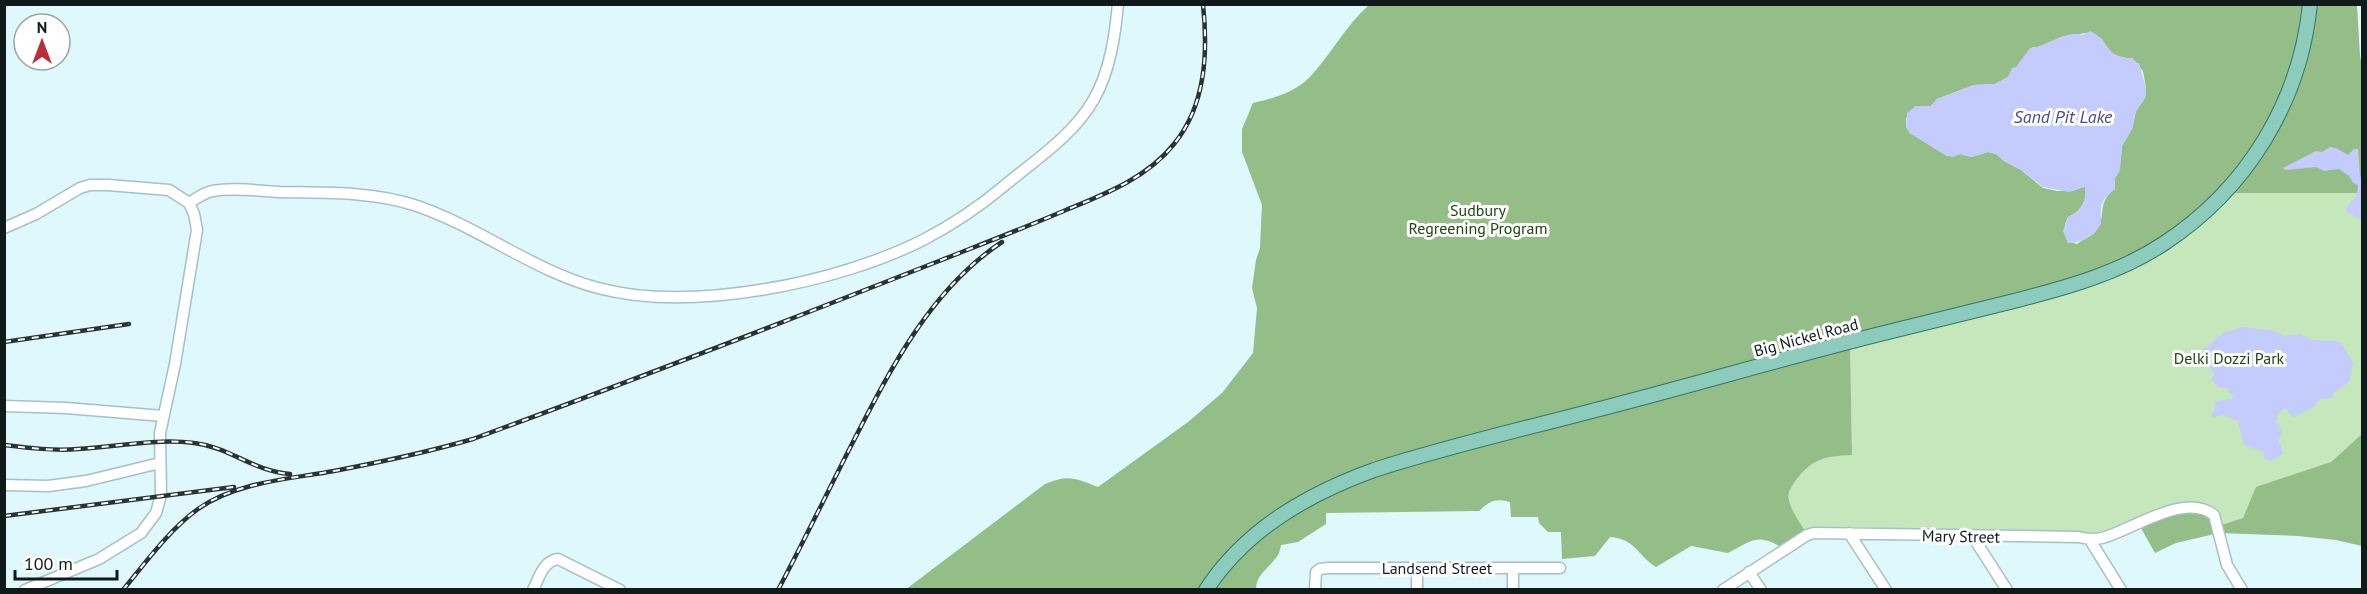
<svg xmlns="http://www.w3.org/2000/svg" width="2367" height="594" viewBox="0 0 2367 594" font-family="'PT Sans',sans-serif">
	<rect width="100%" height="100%" fill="#def8fc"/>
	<!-- green -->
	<path fill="#c5e7bb" d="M2224,193H2362V434L2331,462L2312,470L2247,508L2243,518L2218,526L2202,509L2104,537L1807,534C1801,524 1791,511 1789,500C1787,493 1791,488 1794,483C1811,459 1824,456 1852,454L1850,342Z"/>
	<!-- forest -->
	<path fill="#94bd87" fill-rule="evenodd" d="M1369,5H2357L2360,56L2362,66V193H2224L2123,266L1850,342L1852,455C1824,456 1811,459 1794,483C1791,488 1787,493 1789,500C1791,511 1801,524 1807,534L1784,549C1757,532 1752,541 1728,553L1691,546L1656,567C1637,555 1636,539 1610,537L1595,556L1562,559L1561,532H1548L1539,523L1538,517H1511L1510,502C1495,498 1490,501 1479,511L1326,513V524L1298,542L1281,545C1280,550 1279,555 1275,559C1267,570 1256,575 1256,589L905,590L1045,484C1068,474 1076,478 1098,487L1188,422L1222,393L1253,353L1257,308L1252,288L1256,260L1260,248L1262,205L1242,152V129L1253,103C1272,99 1295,92 1309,78C1331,55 1345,26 1369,5ZM2086,33L2102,39L2109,52L2118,56L2134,60L2143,71L2146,88L2145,98L2136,111L2132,129L2122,146L2120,165L2115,178V189C2096,203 2107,214 2097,229C2093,237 2084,238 2077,244L2067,241L2065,224L2068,217C2081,212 2088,200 2085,186L2073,191H2057L2043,188L2021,170L2004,161L1996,154L1988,152L1971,157L1960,154L1947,156L1910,133L1906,127V118L1916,106H1931L1937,99L1974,85L1995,84L2008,77L2033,47L2037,48L2064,36Z
		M2362,434V546L2336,540L2298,536L2219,533L2176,543L2155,553L2137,521L2202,509L2218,526L2243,518L2256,487L2331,462Z"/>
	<!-- water -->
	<path fill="#c4cbfd" d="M2090,31C2111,40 2104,59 2133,58L2136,63H2139L2146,88L2145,98L2136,111L2132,129L2122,146L2120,171L2115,178V189L2105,198L2101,206V224C2094,236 2082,243 2068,243L2063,231L2068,217C2080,212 2088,200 2085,187L2069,192L2043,187L2021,170L2004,161L1996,154L1988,152L1971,157L1960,154L1954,157L1947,156L1910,133L1906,127L1907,113L1916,106H1931L1937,99L1974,85L1995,84L2008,77L2012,68L2016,67L2030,48C2047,47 2066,29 2083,35Z
		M2330,147L2336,148L2348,155L2354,149H2358L2360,176L2362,178V221L2345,210L2357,195L2358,185L2353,183L2349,176L2339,169L2324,171L2316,167L2285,170L2283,168L2316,151L2322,152Z
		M2243,327L2275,331L2284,336L2301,334L2311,340L2335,341L2341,343L2353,363L2349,382L2334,392L2332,398L2319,399L2315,406L2296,416L2293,417L2285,408L2277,414V420L2275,422L2279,424L2281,432L2278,443L2281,445L2283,454L2271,461L2264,458V452L2244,445L2238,421L2222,415L2213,417L2211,414L2215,410V401L2232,399L2233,395L2228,392V388H2221L2211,380L2214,374L2205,357L2204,349L2223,333Z"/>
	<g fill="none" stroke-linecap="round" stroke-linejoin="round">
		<defs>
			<path id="minor" d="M189,203C196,199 204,192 213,191C234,187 258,191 279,192C323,193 371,191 414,205C478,226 533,271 598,288C691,313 838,283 923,240C952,225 979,207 1004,186C1035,160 1074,135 1094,99C1110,71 1115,36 1118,4
				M4,228L36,214L80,188L90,185H108L169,190L189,203L194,214L197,230L175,364L160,433L161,495L156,513L141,533L99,559L25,590
				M4,406L66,408L163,416
				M4,485L48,486L86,481L160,463
				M1849,533L1886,590
				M1973,537L2007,590
				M2090,540L2121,590
				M1417,568V590
				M1513,568V590
				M1749,572L1761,590
				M533,590C539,578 543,561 558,559L620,590
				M1315,590L1316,572L1320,569L1328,568H1560
				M1723,590L1807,535L1814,533L2078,537C2086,539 2093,540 2102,538C2131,531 2184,491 2214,515L2227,565L2242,590"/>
			<path id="major" d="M1206,590C1246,529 1308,494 1374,470C1452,445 1532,427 1611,406C1700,383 1788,357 1876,335C1923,323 1971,312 2018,300C2068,287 2119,273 2163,244C2246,190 2300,103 2310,4"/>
		</defs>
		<!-- minor casing -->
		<use href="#minor" stroke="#a7c0c4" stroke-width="13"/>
		<!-- major casing -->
		<use href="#major" stroke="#307766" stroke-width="16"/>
		<!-- minor -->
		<use href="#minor" stroke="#fff" stroke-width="10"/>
		<!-- major -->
		<use href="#major" stroke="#8dcbbc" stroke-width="14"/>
		<defs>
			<path id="rail" d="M4,342L129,324
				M4,445C29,448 54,451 78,449C116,447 157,438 194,443C230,447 252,471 290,474
				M4,516L234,487
				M123,590C146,562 169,530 198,509C236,482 290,479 334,471C381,462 428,452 473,439C629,382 784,322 939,261C982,244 1024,228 1066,210C1105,194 1147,178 1174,144C1206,105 1208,52 1203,4
				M778,590C804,541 828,491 853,442C891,368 931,289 1002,242"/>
		</defs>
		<!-- rail casing -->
		<use href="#rail" stroke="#273335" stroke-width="4.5"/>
		<!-- rail -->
		<use href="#rail" stroke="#fff" stroke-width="2" stroke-dasharray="7" stroke-linecap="butt"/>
	</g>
	<g text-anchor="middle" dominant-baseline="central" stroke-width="6" stroke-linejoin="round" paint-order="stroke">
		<!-- park labels -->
		<g font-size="16" fill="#1d440d" stroke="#fff">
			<text x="1478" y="210">Sudbury<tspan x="1478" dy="18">Regreening Program</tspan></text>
			<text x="2229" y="358">Delki Dozzi Park</text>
		</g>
		<!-- street labels -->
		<g font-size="16" fill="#101a1b" stroke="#fff">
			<text transform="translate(1806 337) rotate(-15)">Big Nickel Road</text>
			<text transform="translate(1961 536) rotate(1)">Mary Street</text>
			<text x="1437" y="568">Landsend Street</text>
		</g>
		<!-- water labels -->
		<g font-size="18" font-style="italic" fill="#484c95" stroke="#fff">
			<text x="2063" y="116">Sand Pit Lake</text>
		</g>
	</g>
	<!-- border -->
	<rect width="2367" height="594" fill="none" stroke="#101a1b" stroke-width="12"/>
	<!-- north arrow -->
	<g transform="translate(42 42)"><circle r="28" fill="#ffffff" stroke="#9fa3a4" stroke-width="1.5"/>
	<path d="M0-4.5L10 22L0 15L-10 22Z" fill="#bd2d35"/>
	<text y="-9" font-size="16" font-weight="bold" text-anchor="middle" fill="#101a1b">N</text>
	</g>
	<!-- scale -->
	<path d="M15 570v9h102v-9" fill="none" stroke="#101a1b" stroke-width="3"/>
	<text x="24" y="570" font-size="18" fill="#101a1b" stroke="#ffffff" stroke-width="4.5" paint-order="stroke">100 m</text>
</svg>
